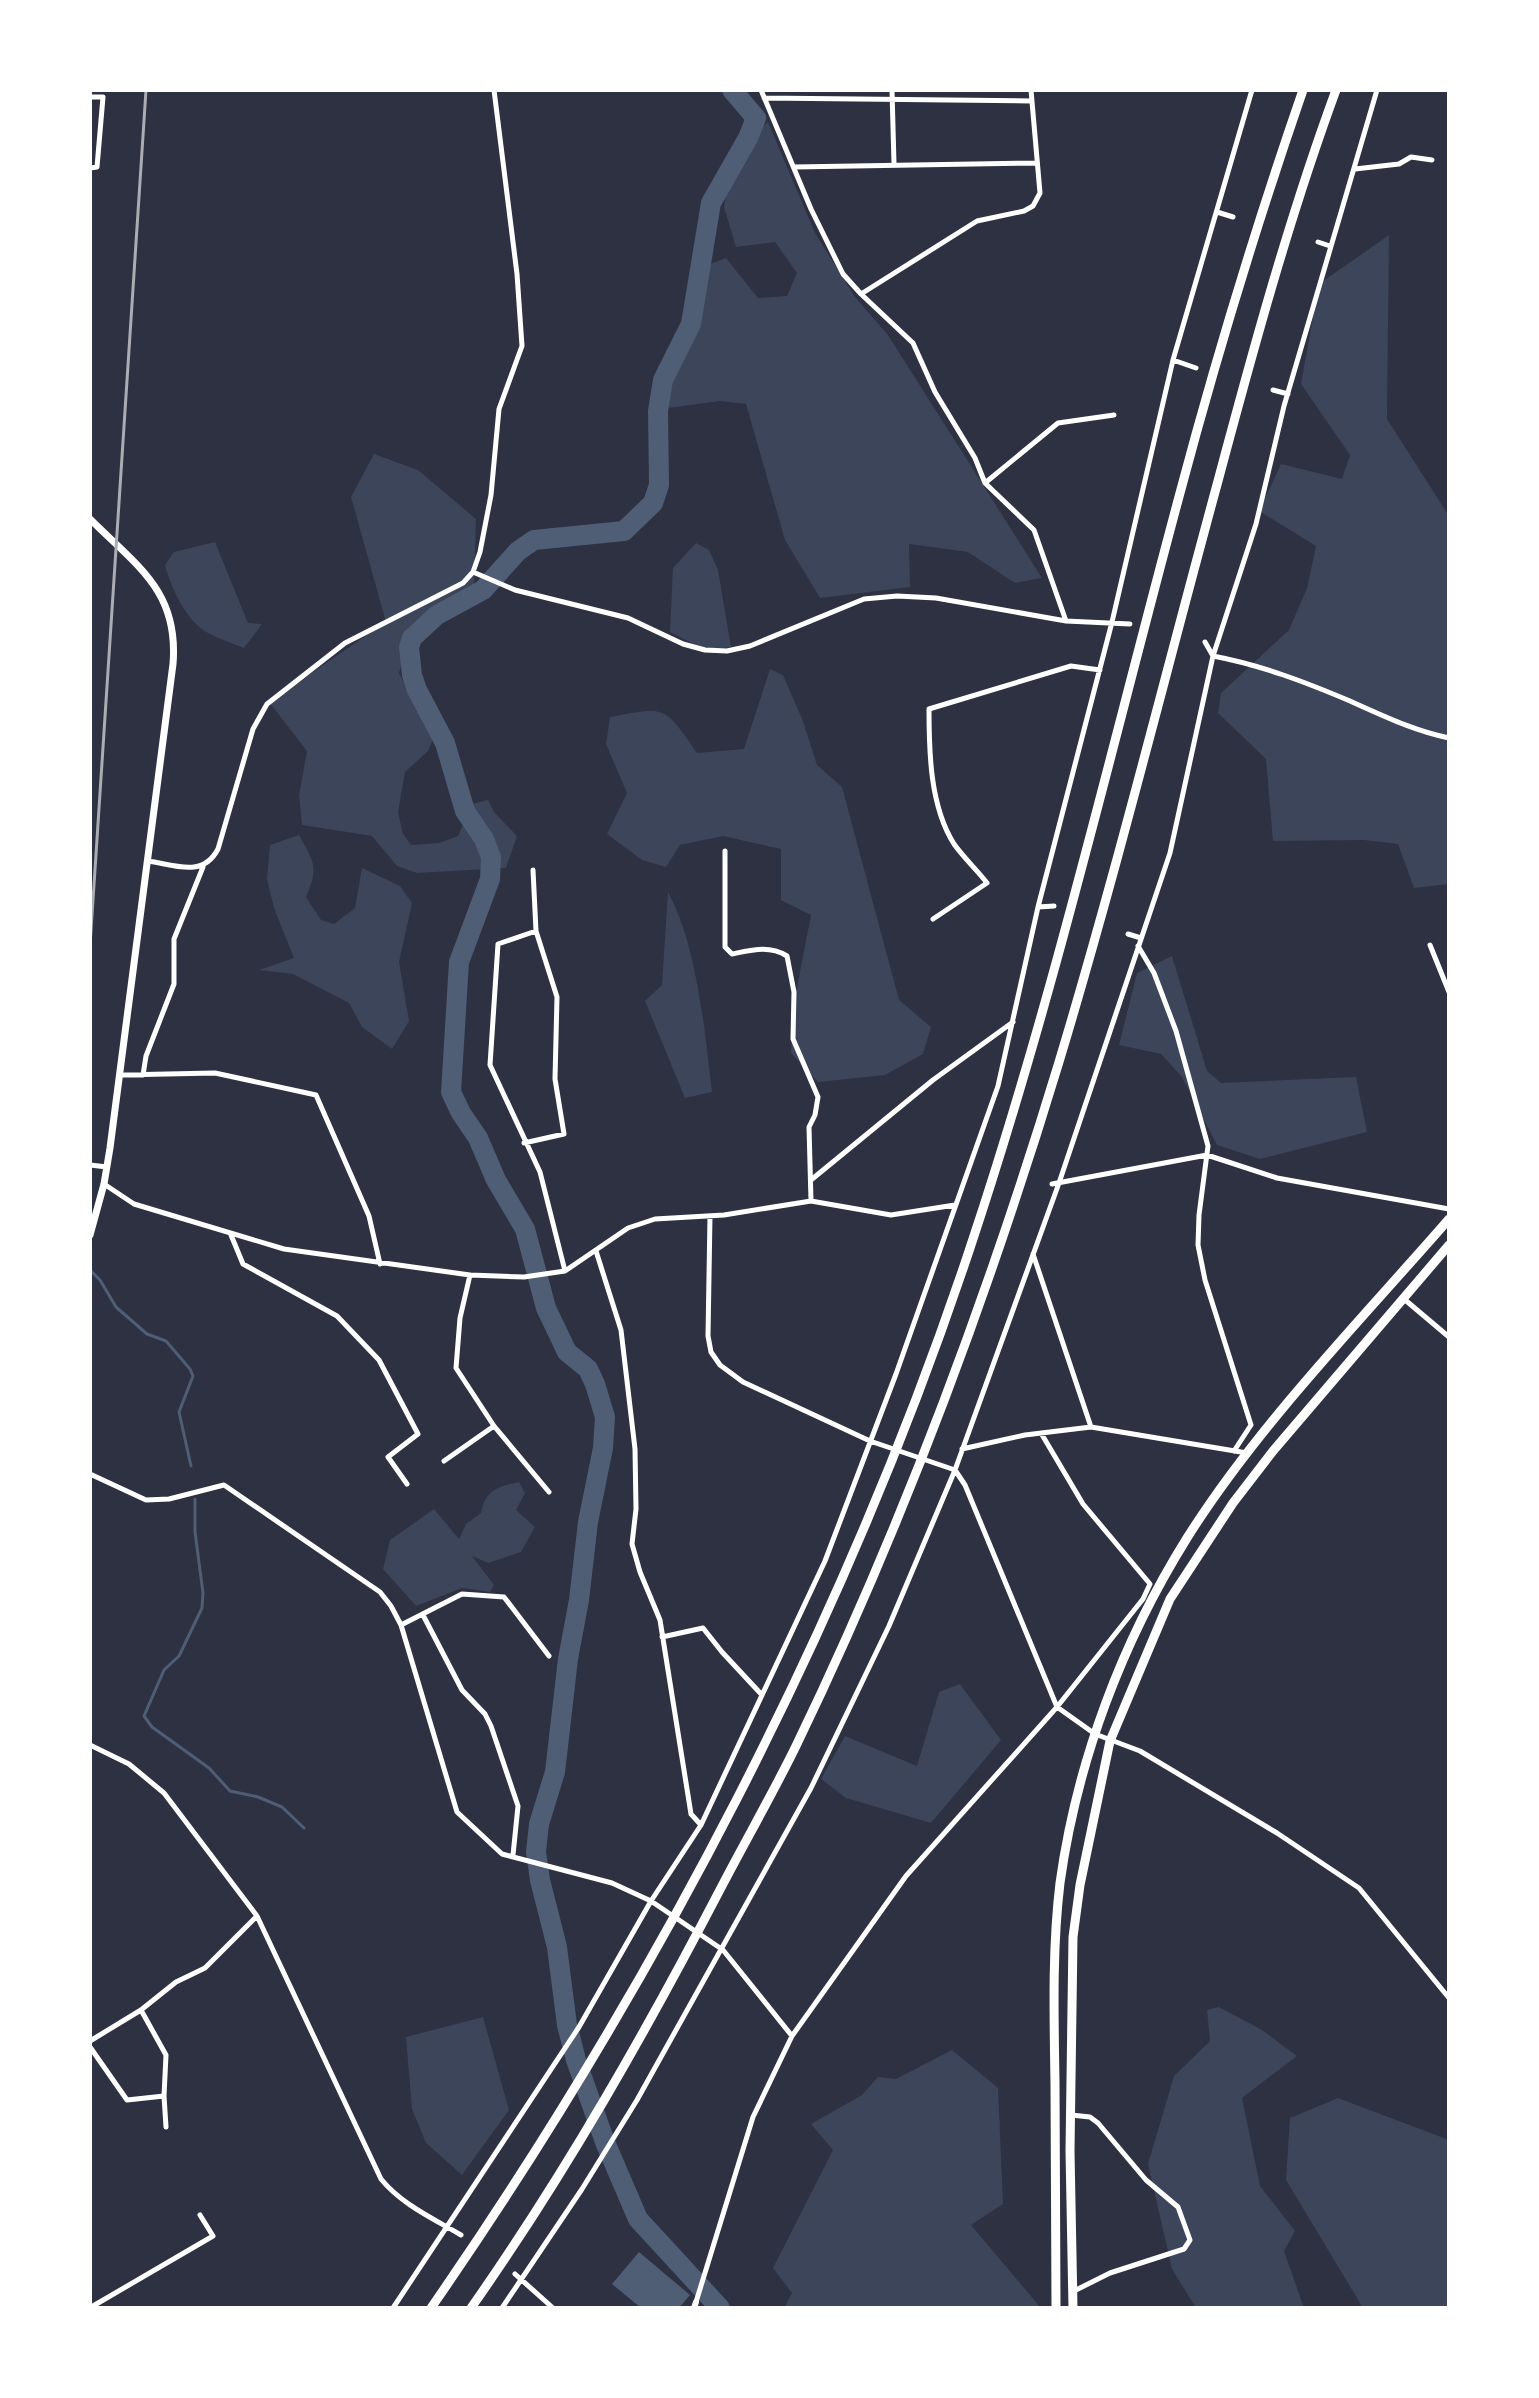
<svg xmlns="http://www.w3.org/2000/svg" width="1539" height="2398" viewBox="0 0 1539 2398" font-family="Mulish,sans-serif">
	<rect width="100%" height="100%" fill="#2d3142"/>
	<!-- green -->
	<path fill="#3c4559" d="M768,122L815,233L855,297L888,335L1042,578L1015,583L968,552L909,544L910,587L820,598L785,540L746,404L720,401L668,408L661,392L705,266L726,258L758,298L787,296L797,273L775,242L736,247L724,207L733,153Z
		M1389,235L1387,419L1449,516V884L1414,888L1398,844L1364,840L1273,841L1266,759L1218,713L1221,693L1289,630L1307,588L1316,546L1259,511L1281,464L1342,479L1350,455L1301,384L1319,284Z
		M374,454L418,470L476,519L474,586L407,645L399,673L433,739L428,751L405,772L398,812L403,834L411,845L439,843L458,836L472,804L488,800L494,812L517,836L506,868L417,873L397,866L372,836L302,825L299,795L307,751L269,702L386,622L351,497Z
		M215,542L248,623L262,624L244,648C232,643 219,639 208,633C186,621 171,588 165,565L174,552Z
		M696,543L709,550L718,570L731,647L705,650L670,632L673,568Z
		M770,669L783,675L803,721L817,765L842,787L899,1000L931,1027L923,1054L885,1075L818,1082L791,1053L793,1008L811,915L781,900V849L723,836L680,845L666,867L642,860L607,834L627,793L606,744L610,717C668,706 664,706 697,753L744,749Z
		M299,835C314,862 319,867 306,897L321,920L334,924L355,908L362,868L400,886L412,903L399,962L409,1021L392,1049L362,1027L349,1003L293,974L259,970L294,958L274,908L267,879L270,845Z
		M668,892C697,945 705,1032 712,1092L685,1098L645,1001L662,985Z
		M1172,956L1207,1071L1221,1083L1356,1077L1367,1132L1260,1159L1217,1145L1182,1077L1161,1054L1119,1045L1137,973Z
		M519,1482L525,1493L516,1510L535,1527L521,1552L488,1563L472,1556L494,1585L490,1592L462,1588L416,1606L383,1569L390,1540L434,1509L459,1539L466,1524L481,1513C485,1490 498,1486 519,1482Z
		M960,1684L1001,1740L931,1823L846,1798L821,1779L845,1736L917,1766L939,1692Z
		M1219,2007L1262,2030L1297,2056L1242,2098L1260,2186L1295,2231L1284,2251L1304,2308H1196L1172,2269L1148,2164L1174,2076L1210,2041L1207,2010Z
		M483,2017L509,2110L462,2175L426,2143L412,2109L406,2037Z
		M952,2050L998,2088L1003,2204L971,2225L1041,2308H784L792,2293L773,2268L833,2150L811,2124L862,2095L878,2077L896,2079Z
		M1338,2098L1449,2140V2308H1363L1286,2180L1290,2118Z"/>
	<!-- water -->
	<path fill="#4f5d75" d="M639,2252L690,2295L679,2308H641L612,2284Z"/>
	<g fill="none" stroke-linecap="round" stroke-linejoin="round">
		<!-- stream -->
		<path stroke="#4f5d75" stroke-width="3" d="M90,1270L100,1280L116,1307L147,1334L166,1341L190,1369L193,1376L179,1412L191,1466
			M195,1499V1532L203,1593L202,1608L179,1656L164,1670L144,1716L152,1727L209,1768L230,1791L258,1797L282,1807L304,1828"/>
		<!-- river -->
		<path stroke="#4f5d75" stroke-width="20" d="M720,2308L638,2219L605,2142L576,2060L567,2025L557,1947L540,1880L536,1852L539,1824L555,1772L568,1659L579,1600L588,1522L603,1448L605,1417L595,1384L588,1369L567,1352L546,1308L525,1229L496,1180L478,1138L461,1113L451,1092L459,962L490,879L491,857L484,839L465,811L445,743L417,690L412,675L409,647L412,638L437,615L483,590L518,551L534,540L624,531L653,503L659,485L658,411L663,380L691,324L711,203L748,138L756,118L732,90"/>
		<!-- minor -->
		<path stroke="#fff" stroke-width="5" d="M761,90L811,209L843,274L861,294L913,343L935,392L975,458L985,483L1034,530L1066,621
			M892,90L894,164
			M90,97H103L97,167L90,168
			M764,98L1032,101
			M794,167L1037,163
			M1355,169L1399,164L1411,157L1432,160
			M1217,212L1233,217
			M1318,242L1330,246
			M861,294L977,221L1024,211L1033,206L1040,193L1031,90
			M1173,360L1196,368
			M1273,390L1288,394
			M985,483L1058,423L1114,415
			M473,572L515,590L628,618L683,644L705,650L727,651L750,646L864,599L897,596L936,598L1066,621L1130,624
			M1205,642L1213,656C1261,665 1305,682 1350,701C1384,716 1412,730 1449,738
			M725,851V947L732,954C752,950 769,945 787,956L794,992L793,1039L818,1097L815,1115L809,1127L811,1201
			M148,861C175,865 203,878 218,849L253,729L267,704L345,643L463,583L473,572L480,552L491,495L499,409L522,346L517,274L494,90
			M1038,907L1054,906
			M933,919L987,883C977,870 964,858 954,844C930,806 929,752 929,709L1071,666L1100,670
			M536,931L498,944L490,1065L540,1172L565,1271
			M1128,934L1141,938
			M1430,945L1449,992
			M1138,946L1154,973L1176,1031L1208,1146L1199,1215L1198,1245L1205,1280L1251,1425L1234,1451
			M119,1075L215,1073L316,1095L369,1216L380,1264
			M143,1075L146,1056L174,984V939L203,867
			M524,1143L564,1134L555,1079L557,997L536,931L533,870
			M90,1165L107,1167
			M811,1180L933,1080L1013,1022
			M104,1184L134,1204L284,1249L470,1275L524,1277L565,1271L628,1228L655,1219L724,1215L811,1201L891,1215L955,1205
			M1052,1184L1207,1155L1277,1178L1449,1209
			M710,1216L708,1336L711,1352L720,1365L743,1382L870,1441L955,1470L965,1485L1057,1707L1143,1599L1150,1584L1083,1504L1041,1433
			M231,1235L243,1264L337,1316L379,1360L418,1434L388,1457L407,1484
			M596,1251L621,1330L635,1449L636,1509L632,1544L640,1572L660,1620L691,1814L701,1825
			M1033,1254L1091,1427
			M470,1275L460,1318L456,1368L494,1426L549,1492
			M1404,1299L1449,1337
			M962,1449L1025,1435L1091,1427L1247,1453
			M444,1461L494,1426
			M90,1474L146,1500L169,1499L224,1485L380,1592L391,1606L401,1625L457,1812L502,1854L612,1883L651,1901L723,1950L792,2036
			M423,1615L462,1690L485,1714L491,1726L518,1806L513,1855
			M401,1625L462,1594L504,1597L549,1656
			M662,1637L703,1628L722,1652L762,1695
			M90,1745L129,1764L164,1793L257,1916L381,2179C401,2204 434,2219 461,2235
			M141,2010L166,2055L164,2096L166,2127
			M90,2041L141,2010L176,1982L205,1968L257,1916
			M90,2047L127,2100L164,2096
			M1071,2115L1090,2117L1098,2123L1146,2180L1178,2207L1190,2240L1184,2249L1110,2273L1074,2291
			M515,2274L553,2308
			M696,2302L753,2117L792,2036L906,1876L1057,1707L1095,1734L1140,1751L1277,1833L1359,1888L1449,1998
			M93,2306L213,2236L200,2215
			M393,2308L579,2027L651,1901L701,1825L825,1561L896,1374L998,1086L1038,907L1112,622L1173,360L1252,90
			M502,2308L582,2189L637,2100L811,1788L889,1626L955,1470L1059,1183L1170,853L1213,656L1256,524L1284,406L1377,90"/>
		<!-- tertiary -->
		<path stroke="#fff" stroke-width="6" d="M694,2308L696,2302"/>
		<!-- secondary -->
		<path stroke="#fff" stroke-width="7" d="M90,519C137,566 179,591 173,664L110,1148L104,1184L90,1235"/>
		<!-- trunk -->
		<path stroke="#fff" stroke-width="9" d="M1056,2308C1056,2233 1055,2158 1055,2083C1054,2017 1052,1949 1060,1883C1077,1761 1122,1642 1187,1538C1258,1425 1362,1319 1449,1219
			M1073,2308L1070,2151L1073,1937L1080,1885L1110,1741L1170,1599L1233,1503L1273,1451L1449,1245"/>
		<!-- motorway -->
		<path stroke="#fff" stroke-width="9" d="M431,2308C655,1985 846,1621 970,1248C1053,1000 1112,745 1180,493C1216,358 1257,223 1303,90
			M471,2308C566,2173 647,2030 723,1884C747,1838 773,1793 796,1746C903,1525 988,1296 1059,1062C1117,870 1165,675 1218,481C1253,350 1289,218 1336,90"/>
		<!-- rail -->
		<path stroke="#abadb3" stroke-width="3" d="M90,946L146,90"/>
	</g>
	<!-- border -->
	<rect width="1539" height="2398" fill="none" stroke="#ffffff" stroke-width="184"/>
</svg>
